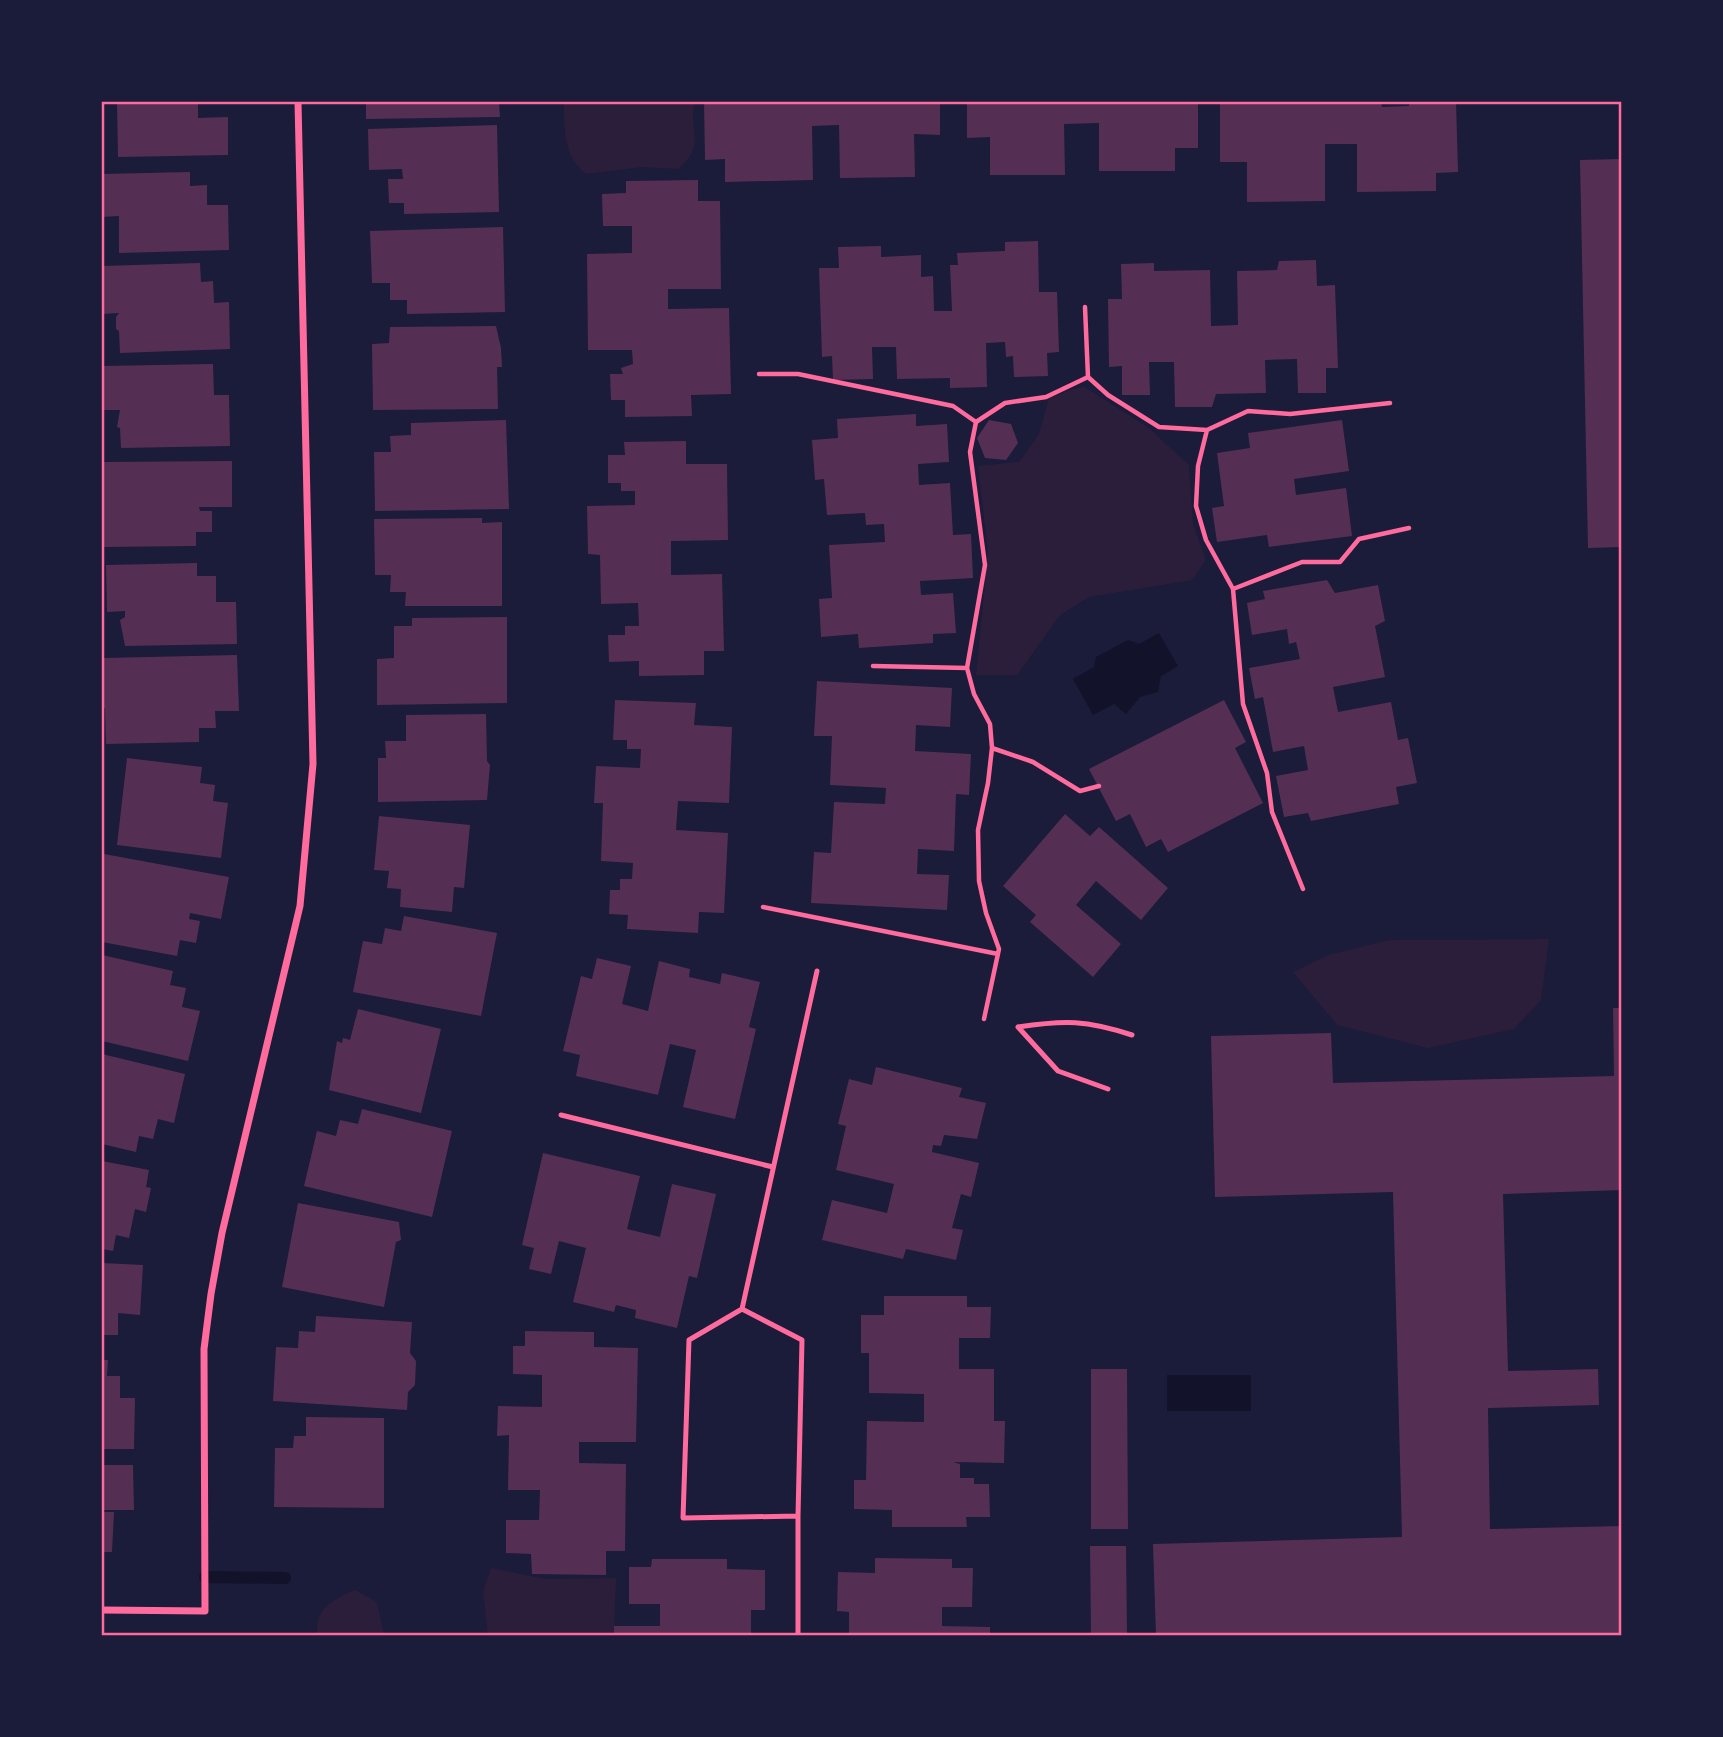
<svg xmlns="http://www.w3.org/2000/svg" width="1723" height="1737" viewBox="0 0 1723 1737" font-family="Poppins,sans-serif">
	<rect width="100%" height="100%" fill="#1b1b3a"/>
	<!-- green -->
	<path fill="#2a1e3b" d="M564,102H695C687,133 708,144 678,169L643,167L586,174C563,157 564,128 564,102Z
		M1083,386L1149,428L1189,465L1193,524L1206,560L1192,580L1089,597L1060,615L1017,675H976L988,552L978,466L1019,462L1039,434L1049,398Z
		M1549,939L1541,1000L1514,1029L1428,1048L1337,1025L1293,972L1328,955L1389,940Z
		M491,1568L546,1579L616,1578L614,1635H488L483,1591Z
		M355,1590L377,1602L384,1635H317C315,1608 332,1600 355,1590Z"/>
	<!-- water -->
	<path fill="#12122b" d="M1159,633L1178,666L1161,676L1158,692L1140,697L1126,714L1114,704L1093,715L1073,679L1094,667L1096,657L1128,640L1139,644Z
		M1167,1375H1251V1411H1167Z"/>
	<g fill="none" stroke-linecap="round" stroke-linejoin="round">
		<!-- stream -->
		<path stroke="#12122b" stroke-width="12" d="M205,1577L285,1578"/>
	</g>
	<!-- building -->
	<path fill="#542f53" d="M117,102H198V118L228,117V155L118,157Z
		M366,102H499L500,117L366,119Z
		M704,102H940V135L914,134L915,177L840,178L839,125L812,126L813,180L725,182V159L705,160Z
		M967,102H1198V148H1175V171H1099V123L1064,124L1065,175H990V137L967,138Z
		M1220,102H1381L1382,107L1409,106V102H1456L1458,172L1436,173V191L1357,192V144H1325V201L1247,202V162H1220Z
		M497,125L499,212L404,214V203H389L388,179H403L402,169L369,170L368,129Z
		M1622,159V547L1588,548L1580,160Z
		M190,172V186L207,185V205H228L229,250L119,253V216L102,217V174Z
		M698,180V201H720L721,289H668V309L729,308L731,394L691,395L692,416L625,417V400H611L610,374H623L621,368L633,364L632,350H588L587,254L632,253V226H603L602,194L626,193V181Z
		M503,227L505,312L407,314V300H390V283H372L370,231Z
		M1038,241L1039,292H1057L1059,352L1047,353L1048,376L1014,377L1013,356L1006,357L1005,342L986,343L987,387L950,388V378L897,379L896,347H872L873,379L833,380L832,356L822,357L819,268H839L838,247L881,246V257L921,255V277L933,276L934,311H952L950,265H958L957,253L1005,251V242Z
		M1316,260L1317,286L1335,285L1338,368H1326V393H1298L1297,359L1265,360L1266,393L1216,394L1212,407H1175L1174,362H1149L1150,395H1122V366L1109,367L1108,299H1122L1121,264L1154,263V271L1210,270L1211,326L1238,325L1237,271L1277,270L1279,261Z
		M200,263L201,282L213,281L214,303L229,302L230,349L120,353L119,331L116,329V317L119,313L102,314V266Z
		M496,326L501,348L502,367H497L498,409L373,410L372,344L389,343L390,327Z
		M213,364L214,395H229L230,446L121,448L120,428L117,427L120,410H103L102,366Z
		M916,414V426L947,424L949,462L918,464L919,485L950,483L953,535L971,534L973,578L920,581L921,595L953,593L956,633L933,634V643L859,648L858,634L821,637L819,599L832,598L829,545L885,542L884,524L866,525L865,513L827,515L824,479L815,480L812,440L838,438L837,419Z
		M506,420L509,509L375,511L374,452H391L390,436L411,435V423Z
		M989,420L1011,424L1018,443L1006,460L985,458L977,438Z
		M1342,420L1349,471L1294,479L1296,495L1346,488L1352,536L1269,547L1267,535L1217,542L1212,508L1224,506L1217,453L1250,448L1248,433Z
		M686,441V464H727L728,540L671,541V575L722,574L724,651H704V675L639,676V661L609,662L608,635H625V626H639L638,603L601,604L600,555L588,554L587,506L635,505V491H621V483H608V455H625L624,442Z
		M232,461V507H199L200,511H212V532H196V546L102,547V462Z
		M482,518V523L502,522V606H405L406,592H390L391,575H375L374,519Z
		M197,563V576H216V602H236L237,644L125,646L120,620L125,617V611L107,612L106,565Z
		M1327,580L1335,593L1378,585L1385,621L1375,626L1385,677L1333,687L1338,712L1391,702L1398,740L1408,738L1417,783L1396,787L1399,804L1311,821L1308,813L1284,817L1276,776L1308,770L1304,746L1273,752L1263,697L1255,699L1249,668L1300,659L1296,642L1289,644L1287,629L1252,635L1247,603L1265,599L1263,591Z
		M507,617V703L377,705V659L394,658V626H412V618Z
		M237,655L239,711H215L216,728H199V742L106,744L105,709L102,705L104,658Z
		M817,681L952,688L950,727L916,725L915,751L971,754L969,795L956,794L954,851L918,849L917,874L949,875L947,910L811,903L814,852L831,853L834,802L885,804L886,788L830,785L832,736H814Z
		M615,700L696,703L694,725L732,727L729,803L678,801L676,830L728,833L724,913L699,912L698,933L627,929L628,915L609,914L610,890H620V879H632L633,863L601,861L603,803H594L596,766L640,768L641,749H627V740H613Z
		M1224,700L1246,742L1235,748L1263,803L1168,852L1161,839L1146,847L1130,814L1116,821L1089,769Z
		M486,714L487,761L490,765L487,800L378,802V758H386L385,741H406V715Z
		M127,758L202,767L200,783L215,785L213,801L228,803L221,858L117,845Z
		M1065,814L1090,836L1099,827L1168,888L1141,920L1096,881L1076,905L1121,944L1093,977L1030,922L1036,915L1003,886Z
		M379,816L470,825L464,888L454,887L452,912L400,907L401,889L387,888L389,871L374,870Z
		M104,854L229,877L221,919L190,913L189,919L200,921L196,943L180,940L177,956L102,942Z
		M404,916L497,933L481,1016L353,992L363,941L382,944L385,928L401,931Z
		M102,955L173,971L170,985L186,988L182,1007L200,1011L188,1061L102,1041Z
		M597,958L631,966L622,1004L648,1011L659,961L690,969L689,977L720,984L722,973L760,982L749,1027L756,1029L735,1119L683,1107L696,1050L670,1044L658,1095L576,1076L580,1055L563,1051L581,976L592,979Z
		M1613,1008H1622V1190L1503,1194L1508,1371L1598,1369L1599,1405L1488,1408L1490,1529L1622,1526V1634L1156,1636L1153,1544L1402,1537L1393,1192L1215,1197L1211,1036L1331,1033L1333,1083L1614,1076Z
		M358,1009L441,1029L421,1113L329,1090L337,1041L342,1043L343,1038L350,1040Z
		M102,1054L185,1074L174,1123L158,1119L153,1139L139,1136L136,1152L102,1144Z
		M876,1067L962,1088L959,1097L986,1103L977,1139L944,1135L941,1146L933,1145L932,1152L979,1163L971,1197L961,1194L952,1228L963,1230L956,1260L906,1249L903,1259L822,1240L832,1200L887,1213L894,1184L836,1170L846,1126L838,1124L849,1079L872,1085Z
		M362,1109L452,1131L432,1217L304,1186L317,1131L336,1136L340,1120L358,1124Z
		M543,1153L640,1176L627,1229L660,1237L672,1184L716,1194L697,1278L689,1276L677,1328L635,1318L636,1310L616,1305L614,1312L573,1302L586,1248L559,1241L551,1274L529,1269L534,1248L522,1245Z
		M102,1161L149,1170L146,1187L151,1188L146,1212L135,1209L129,1238L116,1235L113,1251L102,1249Z
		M298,1203L399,1222L401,1240L396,1242L384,1307L282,1287Z
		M102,1263L143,1265L140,1315L118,1313V1335H102Z
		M884,1296H967V1307H991L990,1338H959V1369H994V1421H1005L1004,1463L953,1462L960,1464V1478H974V1484H989L990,1517H966L967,1527H892V1510L854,1509V1480H866L867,1421L924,1422V1394L869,1393V1353H861V1315H884Z
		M316,1316L412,1322L410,1353L416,1361L415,1385L408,1392L407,1410L273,1401L276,1347L298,1348L299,1331L315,1332Z
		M525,1331L594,1332V1347L638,1348L636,1442H579V1463L626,1464L625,1551H606V1575L532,1574L531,1554L506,1553V1520H539L540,1490H508L509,1435L497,1436L498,1406L542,1407V1375L513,1374V1346H525Z
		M102,1360H108L107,1376H120V1398H135L134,1449H102Z
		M1091,1369H1127L1128,1529H1091Z
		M306,1417L384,1418V1508L274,1507L275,1448H293L294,1436H306Z
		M102,1465H133L134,1510H102Z
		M102,1512H114L112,1552H102Z
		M1090,1546H1126L1127,1636H1091Z
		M875,1558L952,1559V1568H973L972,1607H942V1626L990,1627V1636H849V1612L837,1611L838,1572L875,1573Z
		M652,1559H727V1569L765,1570V1610H751V1636H614V1626H660V1604H629V1567H651Z"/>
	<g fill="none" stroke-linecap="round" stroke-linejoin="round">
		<!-- path -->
		<path stroke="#ff6b9d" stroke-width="4.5" d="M1085,307L1088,377L1108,395L1159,427L1207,430L1248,411L1290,414L1390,403
			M759,374H798L953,406L976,422L1005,403L1046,397L1088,377
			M976,422L970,452L985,565L967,668L974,694L990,724L992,748L988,783L978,830L979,881L986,913L999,949L984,1019
			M1207,430L1198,466L1196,506L1206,540L1233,589L1243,704L1267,773L1272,812L1303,889
			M1233,589L1302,562H1340L1359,539L1409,528
			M873,666L967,668
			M992,748L1033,762L1080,791L1099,786
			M763,907L998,954"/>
		<!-- service -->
		<path stroke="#ff6b9d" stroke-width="5" d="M1018,1027C1065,1020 1086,1020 1132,1035
			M1018,1027L1058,1071L1108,1089
			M561,1115L773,1167
			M742,1309L802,1340L798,1516L683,1518L689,1340L742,1309L817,971
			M798,1636V1516"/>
		<!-- minor -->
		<path stroke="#ff6b9d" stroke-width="7" d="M102,1610L205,1611L204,1349L211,1294L222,1233L300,906L313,764L298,102"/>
	</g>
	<!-- border -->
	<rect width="1723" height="1737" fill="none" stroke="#1b1b3a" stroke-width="206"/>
	<rect x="103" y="103" width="1517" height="1531" fill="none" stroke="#ff6b9d" stroke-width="2.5"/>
</svg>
